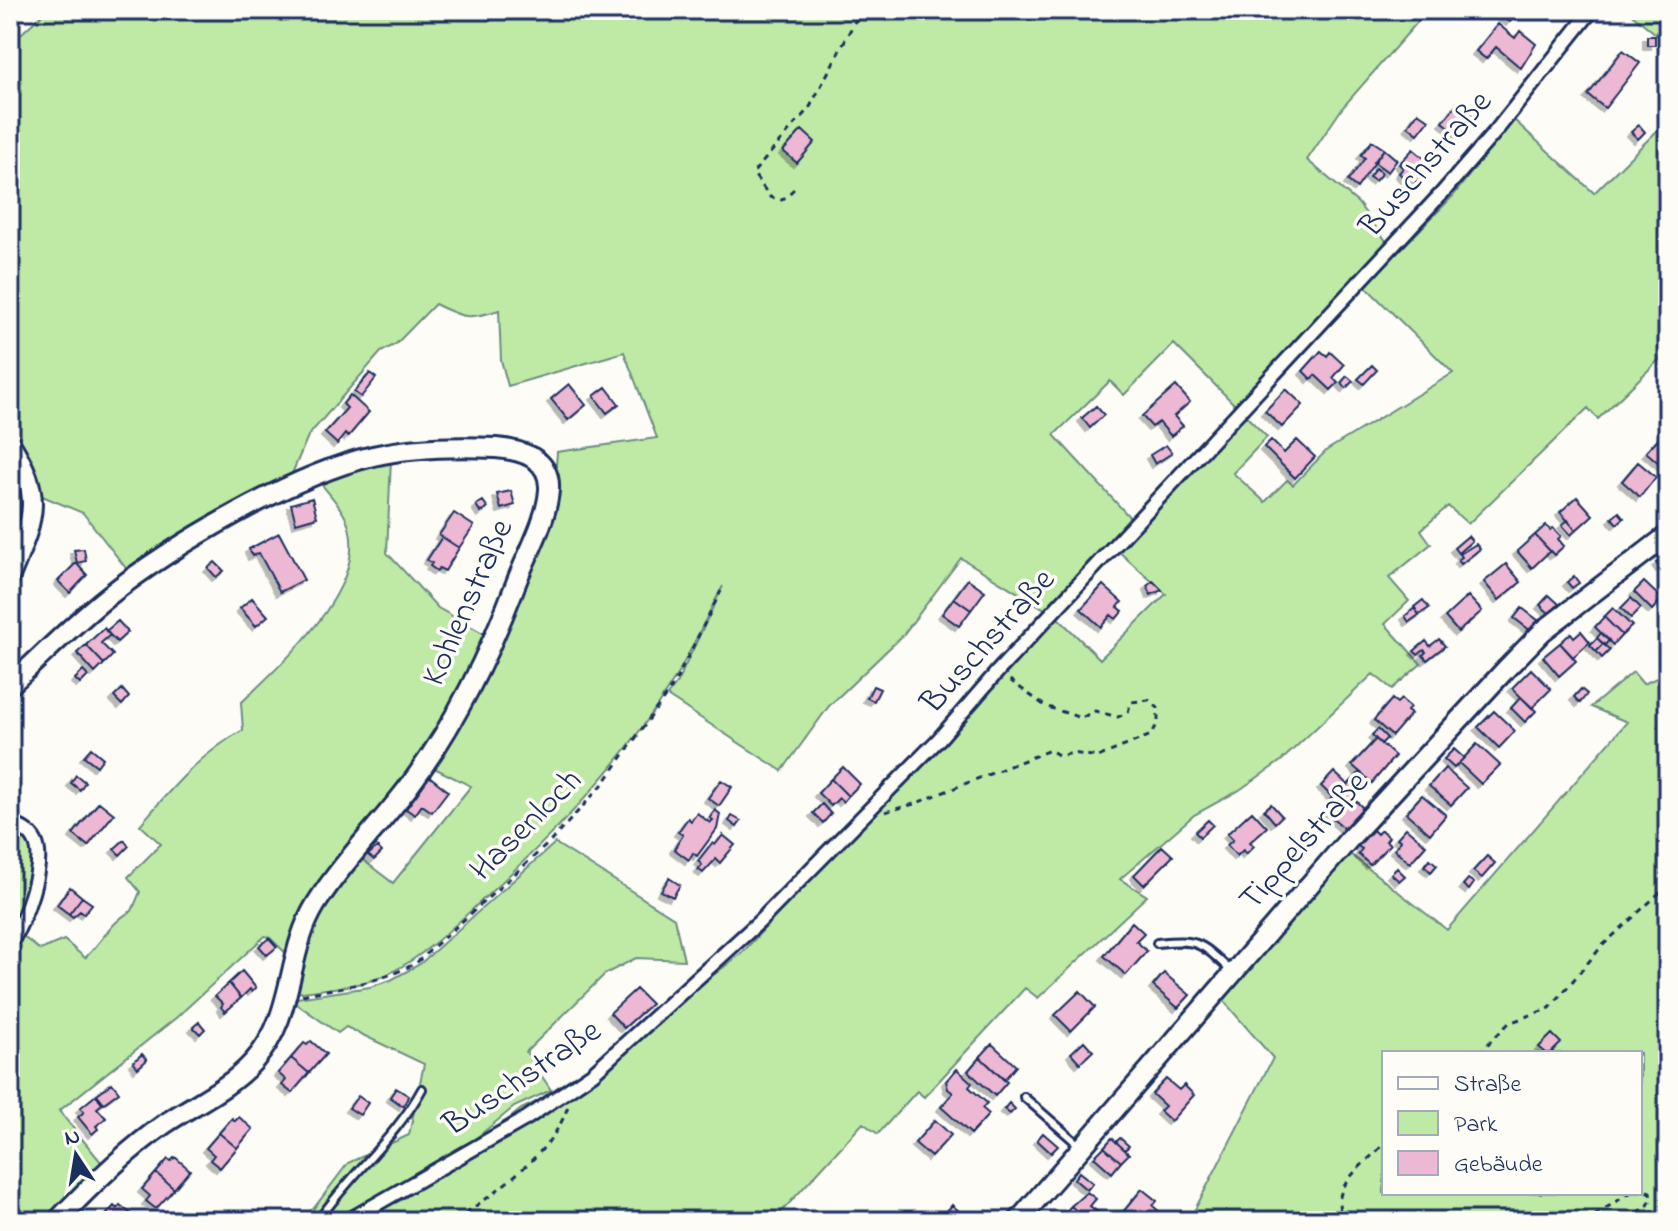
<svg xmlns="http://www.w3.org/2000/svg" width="1678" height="1231" viewBox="0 0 1678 1231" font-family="'Indie Flower',sans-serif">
	<defs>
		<filter id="shadow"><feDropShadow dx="-4" dy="4" stdDeviation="0" flood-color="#0004"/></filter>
	</defs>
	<rect width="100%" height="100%" fill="#fdfcf7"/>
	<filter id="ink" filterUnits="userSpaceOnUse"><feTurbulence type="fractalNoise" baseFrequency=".0125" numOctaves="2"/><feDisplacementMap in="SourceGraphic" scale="16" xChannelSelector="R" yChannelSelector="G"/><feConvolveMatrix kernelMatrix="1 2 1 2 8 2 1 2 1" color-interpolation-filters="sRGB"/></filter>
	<g filter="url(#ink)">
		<!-- green -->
		<path fill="#bfeaa6" stroke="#6d8c82" stroke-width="2" fill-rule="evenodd" d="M47,10H1428L1343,107L1307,160L1358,203L1389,245L1239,409L1174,344L1124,395L1110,381L1054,435L1134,522L1048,611L961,558L903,635L829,706L782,771L667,696L677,683L723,586C705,618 691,653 672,683C621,765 560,828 490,893C459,921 428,954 390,973C361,988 322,988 290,994L316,907L359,857L393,883L471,786L428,765L554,491L557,452L657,438L624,352L508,386L501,360L499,310C469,320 463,318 435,304L396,344L381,352L308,436L288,483L132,576L83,513L35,493L10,437V44Z
			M1627,10H1668V44Z
			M1513,119L1594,193L1668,120V351L1598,419L1588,408L1468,524L1448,506L1421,530L1431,544L1389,578L1409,601L1385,624L1421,664L1392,689L1373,674L1281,761L1238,791L1194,815L1120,879L1147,896L1038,998L1025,988L924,1097L917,1091L878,1134L863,1123L773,1221H354L399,1201L443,1173L521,1109L597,1073L685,997L742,953L1054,614L1100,659L1166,594L1117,550L1244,414L1267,437L1233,473L1265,502L1287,480L1293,485L1327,450L1453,373L1365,286L1453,196Z
			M391,458L387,553L438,608L488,636L444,727L324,891L294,961L269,937L265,936L177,1017L59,1111L106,1168L55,1221H10V823L39,851L15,930L40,950L64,940L85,958C101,943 112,920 132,911L140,892L128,877L161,844L140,825C173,787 199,755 243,730L241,703C282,663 372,586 347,521C342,507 328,493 319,481Z
			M1633,672L1643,684L1668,673V1221H1189L1273,1058L1221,998L1346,851L1447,930L1627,722L1591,707ZM1384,1053H1640V1193H1384Z
			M555,843L674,918L684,960L636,958L605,974L526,1052L551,1090L514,1107L447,1162L341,1221H301L314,1208L348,1163L409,1135L424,1064L346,1027L338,1033L290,999L370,987L391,980L420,964Z"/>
		<!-- building -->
		<path fill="#ecb8d4" stroke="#1b2f5e" stroke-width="2" filter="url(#shadow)" d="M1503,10H1519L1510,22L1499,15Z
			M1498,24L1515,38L1520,31L1536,44L1521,68L1496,47L1486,59L1476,51Z
			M1647,36H1655V45H1647Z
			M1623,50L1640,63L1605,108L1588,95Z
			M1457,104L1475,118L1461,136L1443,122Z
			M1418,112L1429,120L1418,134L1408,126Z
			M1639,125L1645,132L1638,139L1631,132Z
			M802,130L815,142L797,163L783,151Z
			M1372,141L1384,149L1357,188L1348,181L1365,158L1361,155Z
			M1384,149L1397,160L1388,172L1374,162Z
			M1413,149L1435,167L1420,184L1411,178H1404L1399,173L1403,168L1399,164Z
			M1376,168L1382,173L1375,181L1369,177Z
			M1321,351L1327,356L1330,352L1344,365L1333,378L1338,383L1331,390L1315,375L1311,379L1303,371Z
			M1372,365L1377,370L1364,384L1358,379Z
			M370,373L376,378L361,397L354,392Z
			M1347,376L1353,381L1346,388L1341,383Z
			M569,384L586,405L568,420L551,399Z
			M1176,386L1190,402L1174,416L1183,426L1171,436L1159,422L1152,427L1142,416Z
			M606,387L619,404L607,413L594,396Z
			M1286,389L1303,405L1282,427L1265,411Z
			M350,395L369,412L348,437L345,434L337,444L325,433L347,408L343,404Z
			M1096,406L1104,415L1090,428L1082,418Z
			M1666,430L1668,432V471L1646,452Z
			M1271,440L1284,453L1297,440L1315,457L1295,478L1264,447Z
			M1166,445L1172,453L1155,464L1150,455Z
			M1638,462L1656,477L1640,497L1622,481Z
			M511,491L515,505L501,509L497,494Z
			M1577,497L1593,515L1576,530L1560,512Z
			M312,498L317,517L296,523L291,504Z
			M483,501L488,508L481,513L476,505Z
			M1619,512L1624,518L1617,524L1612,518Z
			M454,513L474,526L459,548L439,535Z
			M1568,520L1576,530L1571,535L1562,525Z
			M1546,525L1550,530L1553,528L1561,536L1558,539L1564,546L1554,555L1535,535Z
			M279,533L304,580L280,592L259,553L252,556L249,549Z
			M1535,535L1550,551L1532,568L1517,551Z
			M1468,536L1472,541L1458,553L1454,548Z
			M442,537L459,548L445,571L439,568L437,571L430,566L432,563L427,560Z
			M1476,544L1480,549L1461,564L1458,560L1462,557L1460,554Z
			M84,549L86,561L77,563L74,550Z
			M1664,557L1668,562L1660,568L1656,563Z
			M215,562L224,571L216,577L208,568Z
			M76,563L87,575L70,593L58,581Z
			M1506,564L1521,582L1499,600L1484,582Z
			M1574,576L1579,583L1572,588L1567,582Z
			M968,579L985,591L971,610L954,598Z
			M1153,581L1162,590L1151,595L1147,586Z
			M1644,582L1662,599L1652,610L1634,592Z
			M1103,585L1122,602L1118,607L1123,611L1116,619L1111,615L1101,627L1081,609Z
			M1549,595L1559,604L1550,614L1540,605Z
			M1468,596L1482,611L1458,632L1445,617Z
			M252,598L268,616L256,626L240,608Z
			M954,598L971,610L959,626L942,614Z
			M1631,598L1641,608L1631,618L1621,608Z
			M1423,600L1429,608L1419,615L1414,607Z
			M1415,608L1419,615L1409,622L1405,616Z
			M1522,608L1539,621L1531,631L1514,618Z
			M1613,608L1632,626L1622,635L1604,617Z
			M1604,617L1622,635L1613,645L1595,627Z
			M118,621L128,632L117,642L106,631Z
			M104,628L110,635L101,643L113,655L104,664L86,645Z
			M1581,631L1590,642L1573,657L1560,643L1571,633L1574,637Z
			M1601,633L1609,640L1605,645L1597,638Z
			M1597,638L1603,644L1596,651L1590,645Z
			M1439,639L1445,646L1427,660L1423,655L1426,652L1424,650L1418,655L1414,651L1426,641L1430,646Z
			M1560,643L1576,661L1559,676L1543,657Z
			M1603,644L1610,650L1602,658L1596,651Z
			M86,645L104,664L95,673L77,653Z
			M1531,669L1551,689L1532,708L1512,688Z
			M83,671L88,676L80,684L75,679Z
			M873,686L880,689L874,701L867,698Z
			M122,689L129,697L122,705L114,697Z
			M1581,689L1587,694L1580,703L1574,697Z
			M1521,697L1536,711L1525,722L1511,708Z
			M1392,699L1397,703L1401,699L1410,707L1407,711L1411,714L1392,736L1374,720Z
			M1494,711L1515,731L1499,748L1478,727Z
			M1378,729L1387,738L1381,744L1372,735Z
			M1376,739L1395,756L1372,783L1352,765Z
			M1477,744L1500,765L1481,784L1459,763Z
			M91,748L103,758L97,766L84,756Z
			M1454,749L1464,758L1454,768L1444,759Z
			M843,767L860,784L848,796L831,779Z
			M1445,768L1467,788L1451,805L1429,786Z
			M1334,772L1348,785L1360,772L1370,781L1354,799L1363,808L1344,828L1324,810L1332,797L1321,786Z
			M76,775L85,782L80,790L71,783Z
			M429,776L448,791L432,812L422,805L415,815L406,809Z
			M831,779L848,796L843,802L839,798L831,806L818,793Z
			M721,780L732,787L719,806L708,798Z
			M1422,795L1446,815L1430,834L1406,813Z
			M99,802L114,814L88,846L73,834Z
			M822,804L831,814L823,823L813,813Z
			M1271,804L1282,816L1275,823L1264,810Z
			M715,810L720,814L717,829L697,856L693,853L689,860L674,849L683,835L678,832L688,818L691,821L697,813L710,823L713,820L710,818Z
			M1252,811L1267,827L1250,842L1254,846L1246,854L1243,850L1237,856L1227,845L1233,840L1227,834Z
			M732,816L741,821L737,827L729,821Z
			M1208,820L1213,825L1200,837L1195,832Z
			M1406,828L1426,845L1410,863L1394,849L1401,841L1397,838Z
			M1373,830L1377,834L1381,830L1389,837L1386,841L1390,844L1370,865L1358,854L1362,849L1358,846Z
			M723,835L735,845L720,863L716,859L703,873L698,869L702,865L698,861L712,843L715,845Z
			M124,840L129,846L120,855L114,849Z
			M1162,846L1173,856L1144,885L1134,875Z
			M377,847L382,852L374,860L368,855Z
			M1487,856L1495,863L1482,878L1473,871Z
			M1430,859L1437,865L1431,872L1424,866Z
			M1397,868L1405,876L1399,881L1391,874Z
			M669,878L680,885L673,897L661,891Z
			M1468,879L1474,883L1469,890L1463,885Z
			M70,887L82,897L69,914L57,905Z
			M82,897L92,904L84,914L80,911L73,917L69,914Z
			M1132,922L1144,933L1136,941L1147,951L1126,975L1104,956Z
			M269,938L277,947L267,955L259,946Z
			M242,971L256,988L252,992L250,989L241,998L229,983Z
			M1164,973L1190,995L1178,1008L1153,986Z
			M229,983L241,998L225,1012L221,1007L223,1004L215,996Z
			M636,989L651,1004L624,1028L610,1013Z
			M1080,991L1095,1007L1071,1031L1055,1015Z
			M199,1022L205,1029L200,1034L193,1027Z
			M1552,1034L1561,1043L1551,1053H1546L1539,1047Z
			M311,1041L326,1054L309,1073L291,1058L304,1043L307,1045Z
			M1084,1041L1093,1051L1080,1063L1071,1053Z
			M992,1044L1016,1066L1004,1080L980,1057Z
			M142,1054L147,1060L138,1068L133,1062Z
			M980,1057L1007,1082L995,1096L968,1071Z
			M291,1058L309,1073L292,1093L282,1085L286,1080L278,1073Z
			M957,1069L972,1083L969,1087L987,1103L982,1108L989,1114L971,1134L941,1107L953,1093L948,1089L946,1081Z
			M1166,1079L1179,1090L1184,1085L1194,1095L1171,1121L1160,1111L1165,1106L1152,1094Z
			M112,1083L119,1092L104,1103L97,1094Z
			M396,1088L409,1096L403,1106L390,1097Z
			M96,1095L102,1104L97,1108L106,1118L96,1126L98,1129L92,1134L78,1117L84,1112L80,1108Z
			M358,1096L368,1103L360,1115L349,1108Z
			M1009,1103L1015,1109L1010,1114L1004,1109Z
			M239,1117L253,1129L237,1148L219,1133L232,1118L235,1121Z
			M935,1120L951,1135L931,1157L915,1143Z
			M219,1133L237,1148L220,1168L210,1160L214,1155L206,1148Z
			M1043,1133L1058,1146L1051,1153L1037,1140Z
			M1112,1138L1129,1154L1121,1162L1104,1147Z
			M1120,1138L1129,1146L1125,1150L1116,1142Z
			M1104,1147L1121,1162L1112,1173L1094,1157Z
			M175,1157L190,1170L174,1189L156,1173L168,1159L171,1161Z
			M1079,1172L1093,1183L1087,1190L1074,1179Z
			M156,1173L174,1189L156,1209L146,1201L150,1196L142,1189Z
			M1142,1189L1157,1201L1153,1206L1161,1213L1154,1221L1145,1216L1141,1221H1122L1118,1218Z
			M1087,1192L1096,1199L1090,1206L1100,1214L1094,1221H1088L1071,1206Z
			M120,1205L135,1217L132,1221H101L114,1206L117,1209Z
			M952,1205L969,1220L971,1218L975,1221H939Z
			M1071,1206L1088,1221H1068L1065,1218L1062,1216Z"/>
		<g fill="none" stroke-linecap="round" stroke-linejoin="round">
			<defs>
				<path id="lane" d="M1157,943C1199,939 1200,942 1230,970
					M1024,1097L1079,1145
					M318,1221C350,1174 395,1139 422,1089"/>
				<path id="street" d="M10,823C20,827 30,831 35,841C47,864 23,923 10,944
					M347,1221L527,1118L593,1073L759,922L939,739L998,671L1443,192L1495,132L1592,10"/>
				<path id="secondary" d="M10,443C45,499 33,519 10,576
					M10,685C42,656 73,624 107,597C173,545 292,475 373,456C412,447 455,446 496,448C521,450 551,458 549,490C547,519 529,551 518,578C489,654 456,724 407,789C378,827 341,864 316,904C285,954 296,1015 254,1061C230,1088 196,1103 166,1123C126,1151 91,1185 57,1221
					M1018,1221L1351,837L1506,669L1543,631L1668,535"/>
			</defs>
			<!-- lane casing -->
			<use href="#lane" stroke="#1b2f5e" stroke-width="12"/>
			<!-- street casing -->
			<use href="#street" stroke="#1b2f5e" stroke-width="18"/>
			<!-- secondary casing -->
			<use href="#secondary" stroke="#1b2f5e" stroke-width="24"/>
			<!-- path -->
			<path stroke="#1b2f5e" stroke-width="3" stroke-dasharray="6 6" stroke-linecap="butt" d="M794,189L782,200L770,197L753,173L810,107L855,21L865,10
				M885,812L914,804L1050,750L1060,756L1073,753L1098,757L1151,735L1158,723V708L1149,700L1131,702L1128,712L1118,717L1095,711L1081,718L1045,706L1007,678
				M302,995C344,986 377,984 416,963L550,842L603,784L674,684L721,591
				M1479,1053L1509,1023L1550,1008L1602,946L1668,885
				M456,1221C467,1210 479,1205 491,1195C521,1171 556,1144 568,1106
				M1344,1221C1326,1188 1363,1166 1384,1144
				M1585,1221L1630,1193
				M1615,1221C1629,1211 1655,1214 1650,1192L1640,1189"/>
			<!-- lane -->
			<use href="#lane" stroke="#fdfcf7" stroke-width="6"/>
			<!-- street -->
			<use href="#street" stroke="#fdfcf7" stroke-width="12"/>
			<!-- secondary -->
			<use href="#secondary" stroke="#fdfcf7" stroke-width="18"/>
		</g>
	</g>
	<g text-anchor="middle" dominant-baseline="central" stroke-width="7" stroke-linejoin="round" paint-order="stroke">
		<!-- street labels -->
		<g font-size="34" fill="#1b2f5e" stroke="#fdfcf7">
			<text transform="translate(1427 165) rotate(-49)">Buschstraße</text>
			<text transform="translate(469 603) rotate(-66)">Kohlenstraße</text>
			<text transform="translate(989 642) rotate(-48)">Buschstraße</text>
			<text transform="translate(527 826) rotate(-45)">Hasenloch</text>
			<text transform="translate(1305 842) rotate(-48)">Tippelstraße</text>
			<text transform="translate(523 1079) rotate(-34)">Buschstraße</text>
		</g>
	</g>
	<!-- margin -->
	<rect width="1678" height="1231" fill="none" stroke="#fdfcf7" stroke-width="40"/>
	<rect x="20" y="20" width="1638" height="1191" fill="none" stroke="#1b2f5e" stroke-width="3" filter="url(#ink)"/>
	<!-- legend -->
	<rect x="1382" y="1051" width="260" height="144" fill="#fdfcf7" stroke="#a3aaba" stroke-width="2"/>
	<rect x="1398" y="1077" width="40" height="12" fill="#fdfcf7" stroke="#a3aaba" stroke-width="2"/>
	<text x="1454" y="1091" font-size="24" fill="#1b2f5e">Straße</text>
	<rect x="1398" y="1111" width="40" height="24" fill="#bfeaa6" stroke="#a3aaba" stroke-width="2"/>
	<text x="1454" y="1131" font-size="24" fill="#1b2f5e">Park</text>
	<rect x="1398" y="1151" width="40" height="24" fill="#ecb8d4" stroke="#a3aaba" stroke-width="2"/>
	<text x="1454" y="1171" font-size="24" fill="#1b2f5e">Gebäude</text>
	<!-- north arrow -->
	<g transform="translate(76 1155) rotate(348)" stroke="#fdfcf7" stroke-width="6" paint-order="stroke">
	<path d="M0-6L14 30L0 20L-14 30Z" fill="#1b2f5e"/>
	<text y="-12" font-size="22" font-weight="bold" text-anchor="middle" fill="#1b2f5e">N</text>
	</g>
</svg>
